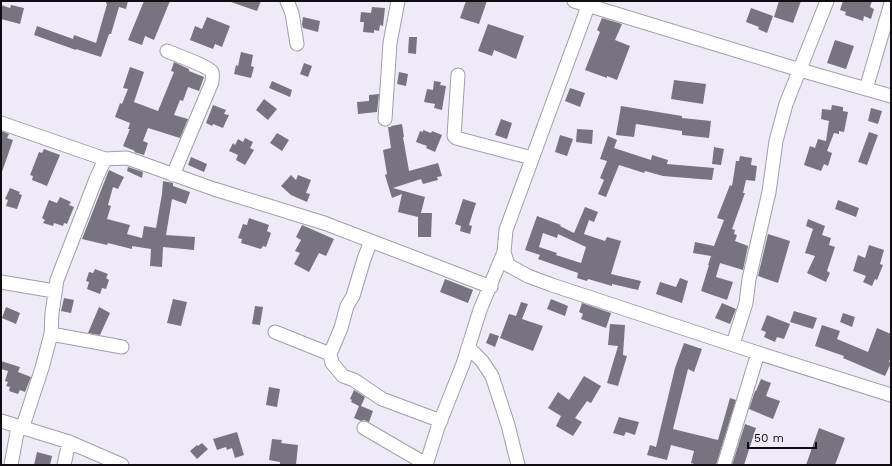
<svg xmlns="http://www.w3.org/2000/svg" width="892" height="466" viewBox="0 0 892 466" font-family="'Work Sans',sans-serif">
	<rect width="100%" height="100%" fill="#efeaf7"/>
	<!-- building -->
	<path fill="#78747f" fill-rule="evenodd" d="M106,1H128L126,9L119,7L111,34H109L101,57L76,49V50L34,35L37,26L73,39L74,35L96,43L107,4L106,3Z
		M144,1H170L154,40L145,36L142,45L128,40Z
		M232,1H261L257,11L231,2Z
		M466,1H487L479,24L460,18Z
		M779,1H801L793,23L774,17Z
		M843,1H872L870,7L874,9L871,19L864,16L863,21L845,15L846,12L840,10Z
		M1,5L10,8L11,5L24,8L20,24L1,19Z
		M372,7L385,8L383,26L380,25L379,31L374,30V33L363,32L364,22H360L361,12L371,13Z
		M751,8L773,16L767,33L758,29L759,27L746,22Z
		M207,17L230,26L222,47L215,44L213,49L190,40L195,26L202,29Z
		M303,17L320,21L318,32L303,28L302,24Z
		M602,18L622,24L615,40L630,46L617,80L607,76V78L585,70L600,32L597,30Z
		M488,24L524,36L516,59L494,50L492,56L478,51Z
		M409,37H417L416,54L408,53Z
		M835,40L854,46L846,69L827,63Z
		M241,52L253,55L251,66L254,67L251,78L234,74L236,65L238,66Z
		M174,62L189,69V71L204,77L199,91L188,87L183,101L180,100L174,115L188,119L180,138L148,128L143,141L148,143L144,155L134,152L135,151L123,146L130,129H128L130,123L115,117L120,103L122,104L128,89L123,88L130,67L144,72L134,102L158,111L174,72L171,71Z
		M304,63L312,66L308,77L300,74Z
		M399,72L408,74L406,86L397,84Z
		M674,80L706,84L703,104L671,99Z
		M272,81L292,90L290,97L269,88Z
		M434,81L441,82L440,85L446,86L442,110L434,108L435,104L424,102L427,89L433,90Z
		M570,88L585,93L580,107L565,101Z
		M379,94L377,112L358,114L357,102L369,101V95Z
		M264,99L277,109L268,120L256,110Z
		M213,105L226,110L224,114L229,115L223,128L213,124L212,126L206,123Z
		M832,105L843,107V111L848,112L844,132L839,131V134L834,133L827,151L832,153L828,166L824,164L821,171L804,165L810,146L815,148L818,139L826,141L829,121L821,119L822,109L831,110Z
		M621,106L682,116V118L711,121L709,138L682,135V131L636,124L634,137L616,135Z
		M871,108L882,111L878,124L868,121Z
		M501,119L512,123L507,139L495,135Z
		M402,124L404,137H403L409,171L438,163L442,176L437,177L438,180L423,184L421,179L393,188L425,197L421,213H432L431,237H418V217L398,212L402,194L392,198L385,175L387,174L383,150L391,148L388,127H391V126Z
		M577,129L593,130L592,144L576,142Z
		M423,130L431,133L432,131L442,135L435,152L426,148L427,146L416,142L420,131L423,132Z
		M1,131L9,134L7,138L13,140L2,172H1Z
		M869,132L878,135L867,165L858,162Z
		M277,133L289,140L282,151L270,143Z
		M560,135L573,139L567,156L555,152Z
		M608,136L617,140L614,148L651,160L652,155L668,160L667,164L714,168L712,180L663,176L645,171L644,173L619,165L606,197L598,194L604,180L600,178L607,161L600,159Z
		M245,138L253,142L250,148L254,150L245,165L236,160L238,155L229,151L233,143L235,145L238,139L243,142Z
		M714,147L724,149L721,165L712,164Z
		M44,149L60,155L47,186L32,180L33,176L30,175L39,152L42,153Z
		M740,156L752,158L751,165L757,166L755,181L746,180L743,193H745L732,229L735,230L734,234L737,235L735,241L748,246L743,270L720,263L716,277L733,282L727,300L701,291L709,265H708L711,256L693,253L695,242L714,246L724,220L717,218L730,185L732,186L736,161H739Z
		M191,157L207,164L204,172L188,165Z
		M128,167L143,172L142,178L127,171Z
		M109,170L124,177L118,189L113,187L108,205L111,206L107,219L130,225L127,234L142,238L144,226L156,228L162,194L163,181L173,183V186L190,192L186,204L172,199L166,235L195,237L194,250L163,247L162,267L150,266L151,249L132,246V249L108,243L107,245L82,239Z
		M291,175L296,180L298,175L311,180L306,193L310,194L307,202L291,195L281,186Z
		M10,188L20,192L19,194L22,195L17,209L6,206L8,200L5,199Z
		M60,197L71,202L69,205L74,207L67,224L64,223L63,226L54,223L53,226L43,223L45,220L42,218L49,200L57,203Z
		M463,199L476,203L469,225L472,226L470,234L460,231L461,226L455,224Z
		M838,200L859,208L856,217L835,209Z
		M585,207L598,212L594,222L589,220L584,234L605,241L607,237L621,241L611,274L641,281L638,290L612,284V286L588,279L587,281L577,278L578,273L538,259L540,255L525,250L537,216L561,225L560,226L574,233ZM543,233L557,238L558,234L586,247L581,263L556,255L557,253L539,247Z
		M249,218L269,225L267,231L271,233L266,247L263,246L261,249L241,243L242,239L238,238L243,224L247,225Z
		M808,219L825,226L822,235L831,238L829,245L835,247L827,271L830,273L826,282L807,273L815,256L805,253L813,229L806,226Z
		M302,225L334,239L326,256L319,253L309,272L294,264L300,253L295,251L301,240L296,237Z
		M768,234L790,241L778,283L758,276Z
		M869,245L884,250L880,264L883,265L877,280L875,279L872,286L863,282L866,276L853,271L858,255L865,258Z
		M95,269L108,274L106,278L109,280L106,289L102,288L100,294L87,289L89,282L86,281L89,272L93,273Z
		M680,278L688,281L682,303L656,294L660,282L676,287Z
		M445,279L473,290L468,303L440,292Z
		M64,298L74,300L71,313L61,311Z
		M173,299L187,302L181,326L167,323Z
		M551,299L568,306L565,316L547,309Z
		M521,302L528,304L522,319L543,326L533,351L500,338L509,314L516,316Z
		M582,303L611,313L606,328L581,319L583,314L579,312Z
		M722,303L736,309L730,324L715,318Z
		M255,306L263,307L260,325L252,324Z
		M6,307L20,313L16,324L2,318Z
		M99,307L110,313L100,335L88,333Z
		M794,311L817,318L813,329L790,322Z
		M843,313L855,317L852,327L840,322Z
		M767,315L790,324L784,339L777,337L775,342L764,337L766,332L761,330Z
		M610,324L625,325L623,355L627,356L618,386L607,383L618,346L608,345Z
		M822,325L840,331L837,339L868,352L877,328L891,334V356L889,362L891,363L885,376L843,358L844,356L815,346Z
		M490,333L499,336L495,347L486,343Z
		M684,343L702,349L694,372L688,369L673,429L718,440L730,398L736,400L716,465H697L691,463L694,451L671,445L667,460L647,455L650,445L656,447L675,368Z
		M1,361L20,367L18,372L31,377L25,392L20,390L18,394L9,391L10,387L6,386L8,382L5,381L8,371L1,369Z
		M584,376L601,386L591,403L587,401L575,418L582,422L573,436L556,426L561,416L548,408L558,392L569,400Z
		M761,379L771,383L766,396L780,401L773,419L749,409L755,391H756Z
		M269,387L280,389L277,407L266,405Z
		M354,390L365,397L361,406L373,411L369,422L364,420L361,421L354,418L359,406L351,402L352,400L350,399Z
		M619,417L639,422L635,435L626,432L624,436L613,433Z
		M745,424L756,428L744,465H732Z
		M819,428L845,438L835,465H806Z
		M237,432L244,455L235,458L232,448L227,450L226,447L217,450L213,439Z
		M272,439L282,440L281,443L298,445L296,465H280V462L269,460Z
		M202,443L208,449L197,459L190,451L197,445L198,446Z
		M37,452L52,456L50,465H34Z"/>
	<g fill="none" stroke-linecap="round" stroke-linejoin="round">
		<defs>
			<path id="minor" d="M287,1L292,13L297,44
				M574,1L800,70L891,96
				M590,1L506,230L504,252L508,265L528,276L552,285L758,353L891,395
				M167,51C176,55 208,66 212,72C213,75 212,79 212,82L173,175
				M458,75L454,136L456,138L532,158
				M866,89L891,3
				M385,119L390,43L398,1
				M1,123L105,159
				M371,241L364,259L353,296L347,306L341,328L330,354L332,363L343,376L354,380L382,399L441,421
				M1,282L54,291
				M275,332L330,354
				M51,334L122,347
				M733,344L746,303L749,279L769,192L776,141L786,104L827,1
				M468,347L482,361L492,376L508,425L518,465
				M1,421L69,442L122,465
				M364,428L426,464
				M22,429L42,368L51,334L52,313L57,280L96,179L105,159L127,158L214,189L324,223L491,287
				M11,465L18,427
				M64,465L69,442
				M426,465L438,427L463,364L480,310L504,252
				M724,465L758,353"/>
		</defs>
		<!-- minor casing -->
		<use href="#minor" stroke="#a19da9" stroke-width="15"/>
		<!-- minor -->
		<use href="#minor" stroke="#fff" stroke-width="13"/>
	</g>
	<!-- border -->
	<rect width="892" height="466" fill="none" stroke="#0f0d12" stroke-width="4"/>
	<!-- scale -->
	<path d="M748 442v6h68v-6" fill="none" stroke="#0f0d12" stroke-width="2"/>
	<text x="754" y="442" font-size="12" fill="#0f0d12" stroke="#efeaf7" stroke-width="3" paint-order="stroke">50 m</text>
</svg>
